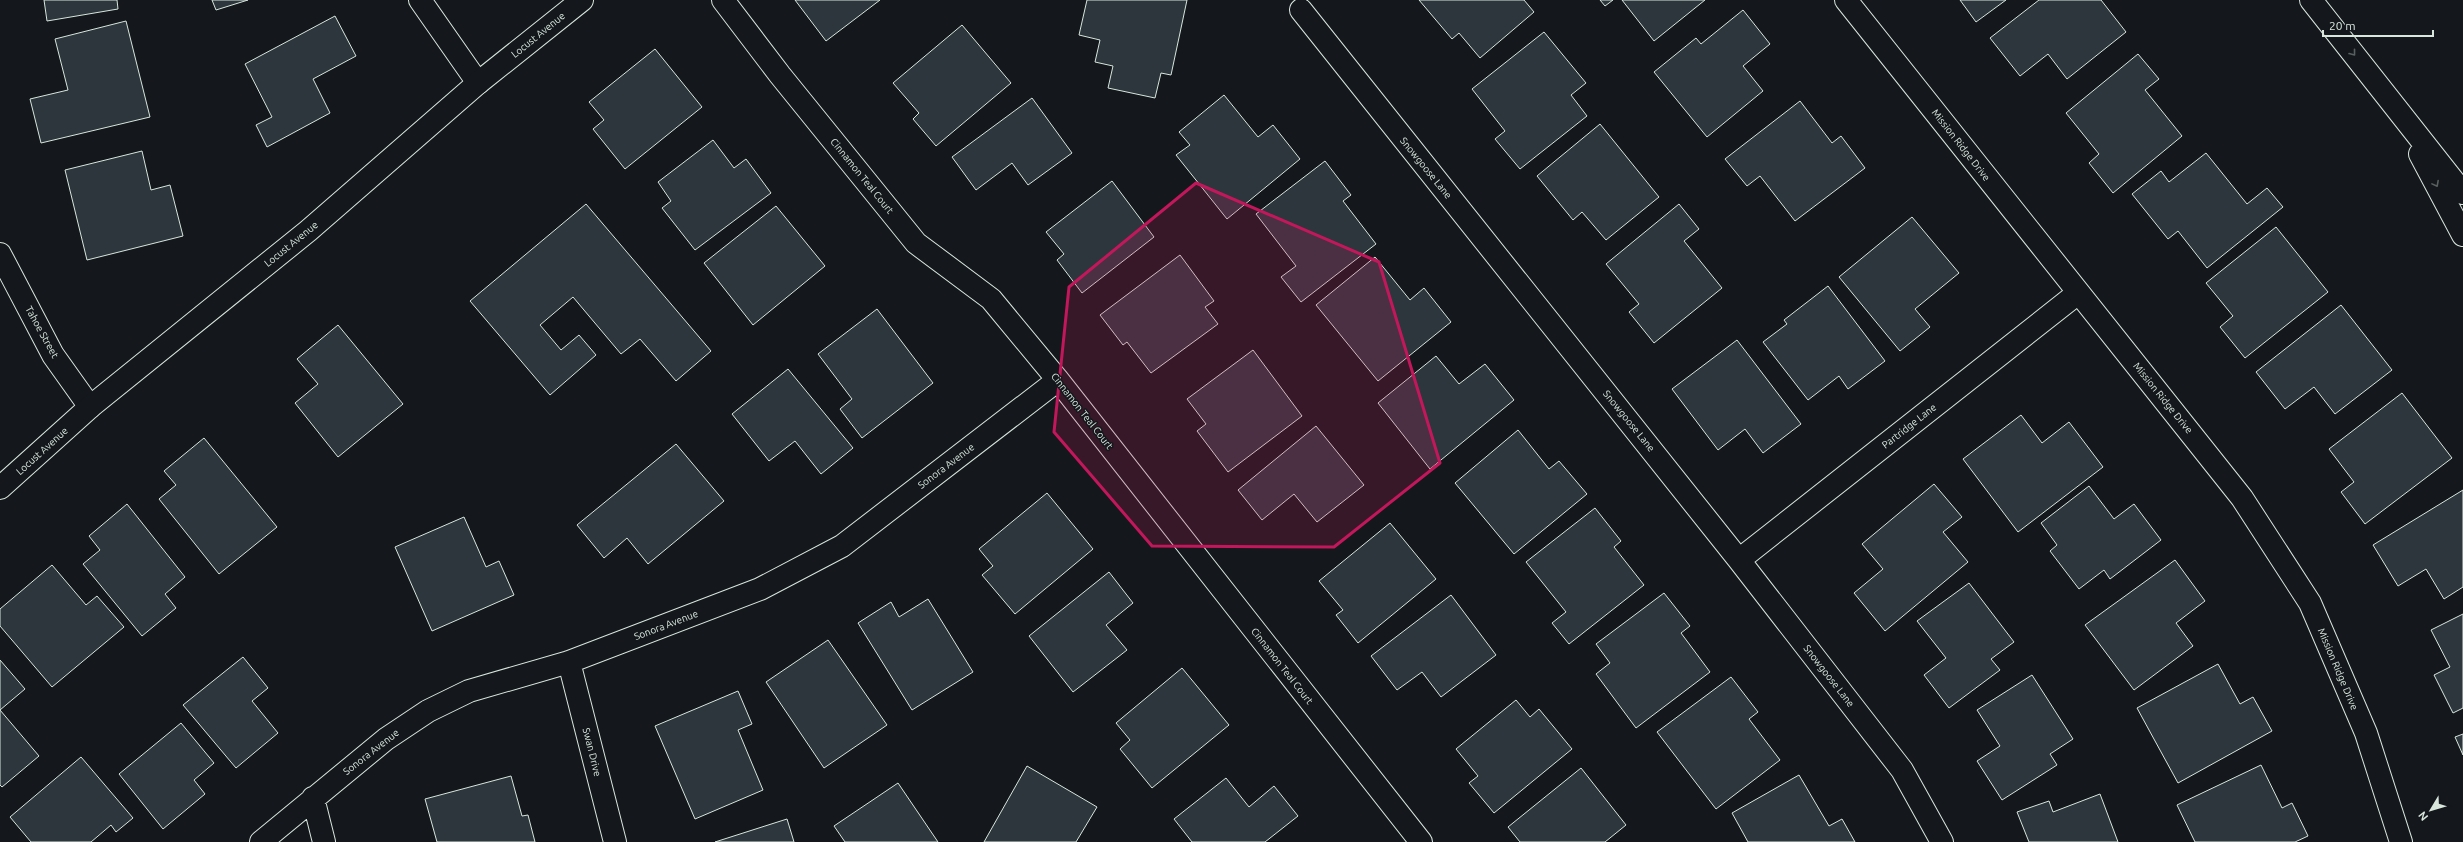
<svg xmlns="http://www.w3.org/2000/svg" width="2463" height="842" viewBox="0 0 2463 842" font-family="Ubuntu,sans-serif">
	<rect width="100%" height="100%" fill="#14181c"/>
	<!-- building -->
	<path fill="#2c363c" stroke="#d8e6dc" d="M44,0H117L118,9L47,21Z
		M212,0H248L216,10Z
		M795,0H880L826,41Z
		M1087,0H1187L1171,75L1161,73L1155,98L1108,88L1113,66L1095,62L1100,40L1079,35Z
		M1419,0H1524L1534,12L1480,58L1459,33L1452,39Z
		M1600,0H1613L1605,6Z
		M1622,0H1705L1654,41Z
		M1960,0H2006L1976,22Z
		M2039,0H2101L2126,32L2067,79L2048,54L2020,76L1990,38Z
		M1743,10L1770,44L1743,66L1763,91L1707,137L1654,72L1696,38L1701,44Z
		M335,16L356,56L313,79L330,113L267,147L256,125L272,117L245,64Z
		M126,21L150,117L41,143L30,99L68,90L55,39Z
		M962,25L1011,83L936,146L913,119L919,113L893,83Z
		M1544,32L1586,83L1571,95L1587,116L1520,169L1495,139L1505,131L1472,89Z
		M655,49L702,107L625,169L593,129L604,120L589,102Z
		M2138,54L2159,79L2145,90L2182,136L2113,193L2089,163L2099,154L2066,113Z
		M1224,95L1258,137L1273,125L1300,159L1227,219L1176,155L1190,145L1179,132Z
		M1032,98L1072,153L1028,185L1012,163L976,190L952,157Z
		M1800,101L1832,143L1841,136L1865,168L1795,221L1760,176L1747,186L1725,159Z
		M1600,124L1659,197L1606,240L1582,212L1573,220L1537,176Z
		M713,140L734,168L746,159L771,193L695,250L662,208L671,201L658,182Z
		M142,151L151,190L170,185L183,236L87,260L65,170Z
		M2206,153L2247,204L2267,188L2283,207L2207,268L2178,231L2168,239L2132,194L2161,171L2169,182Z
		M1325,161L1351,195L1343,201L1376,244L1301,302L1281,277L1296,266L1256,214Z
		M1112,181L1154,237L1082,293L1057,260L1064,254L1046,232Z
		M586,204L711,351L676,381L640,339L621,354L573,297L540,325L561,350L579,335L596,355L550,395L470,301Z
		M1679,204L1699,229L1684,241L1722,288L1654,343L1629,312L1639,304L1606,264Z
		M776,206L825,266L753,325L704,263Z
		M1912,217L1959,273L1915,309L1930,327L1900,351L1839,277Z
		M2276,227L2328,292L2245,358L2220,327L2233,316L2206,283Z
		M1180,255L1214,301L1205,307L1218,324L1151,373L1127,342L1123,345L1100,315Z
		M1375,257L1410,300L1424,288L1451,322L1378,381L1316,305Z
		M1828,286L1885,361L1848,389L1839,376L1808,400L1763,342L1787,324L1784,320Z
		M2341,305L2392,370L2335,414L2314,387L2285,409L2256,372Z
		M877,309L933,383L862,438L840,409L852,399L818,354Z
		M338,325L403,404L338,457L295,403L318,384L297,359Z
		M1737,340L1801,424L1763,453L1745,429L1718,450L1672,389Z
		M1253,350L1302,416L1228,472L1197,431L1206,424L1187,399Z
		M1436,356L1459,384L1485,364L1514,400L1430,469L1378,403Z
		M788,369L853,448L821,474L795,441L769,461L732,414Z
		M2402,393L2452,458L2365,524L2341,492L2354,482L2329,449Z
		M2021,415L2042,443L2069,422L2103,467L2018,532L1963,459Z
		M1316,426L1364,485L1317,522L1294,494L1262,520L1238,490Z
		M1518,430L1549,469L1559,461L1587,494L1514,554L1455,483Z
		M204,438L277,527L219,574L159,499L176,485L164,471Z
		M676,444L724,501L648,564L627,538L604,558L577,525Z
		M1934,484L1962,517L1943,532L1968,562L1885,631L1854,593L1883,569L1862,544Z
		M2089,486L2114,519L2134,504L2161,540L2110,579L2104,570L2079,589L2050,551L2057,545L2041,523Z
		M2463,490V587L2444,599L2426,569L2398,586L2373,545Z
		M1047,493L1093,549L1015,614L982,575L993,566L979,549Z
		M127,504L185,577L165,594L176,608L142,636L83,564L100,550L89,536Z
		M1595,508L1621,541L1614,547L1644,585L1569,644L1552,623L1566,612L1526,562Z
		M464,517L486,567L499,561L514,595L432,631L395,547Z
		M1390,523L1436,579L1358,643L1336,615L1343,610L1319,581Z
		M2175,560L2205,601L2176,623L2193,646L2134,690L2085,625Z
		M52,565L86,605L97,596L124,627L52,687L0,626V609Z
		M1109,572L1133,603L1106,625L1127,650L1073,692L1029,636Z
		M1969,583L2014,642L1991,659L2000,670L1949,708L1924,675L1946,658L1917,621Z
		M1664,593L1690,626L1681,633L1710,672L1636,728L1596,674L1610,663L1596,644Z
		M1451,595L1496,655L1441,697L1422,672L1397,690L1371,656Z
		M928,599L973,672L912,710L858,623L891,602L899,617Z
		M2463,614V708L2453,713L2434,675L2450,667L2431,630Z
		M828,640L887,725L824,768L766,682Z
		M243,657L268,688L252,701L278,733L236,768L183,705Z
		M0,660L25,689L0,710L39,756L2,787L0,785Z
		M2218,664L2240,704L2253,697L2272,731L2178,783L2137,708Z
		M1182,668L1229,725L1152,788L1120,749L1130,740L1116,723Z
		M2032,675L2073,739L2050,754L2057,765L2002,800L1977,761L2000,746L1977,710Z
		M1731,677L1758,712L1749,719L1780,760L1716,809L1657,732Z
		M738,691L752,724L738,730L763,790L695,819L655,726Z
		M1516,700L1530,717L1539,709L1572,749L1494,813L1469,783L1478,776L1456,749Z
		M181,723L214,763L194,780L205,794L163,829L119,774Z
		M2463,734V755L2455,737Z
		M81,757L133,818L116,832L111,825L91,842H31L10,817Z
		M2261,765L2282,808L2292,803L2308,836L2295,842H2195L2177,805Z
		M1027,766L1097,807L1076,842H984Z
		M1581,768L1626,825L1605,842H1520L1508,827Z
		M1799,775L1829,826L1842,819L1855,842H1748L1732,813Z
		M511,776L522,816L528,815L535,842H437L425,799Z
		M1226,778L1249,807L1274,786L1298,816L1265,842H1192L1174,819Z
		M898,783L938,842H845L834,826Z
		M2100,794L2118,842H2029L2017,812L2049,801L2053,812Z
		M787,819L794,842H715Z"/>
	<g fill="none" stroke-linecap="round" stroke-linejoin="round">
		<defs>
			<path id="street" d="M420,0L478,83
				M723,0L780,75L916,243L991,299L1058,380L1421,842
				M1301,10L1739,560L1902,770L1942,842
				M0,254L53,355L90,407
				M1739,560L2078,293
				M569,662L615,842
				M313,798L324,842
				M261,842L386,739L428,711L469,691L569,662L760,589L842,546L1058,380"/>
			<path id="secondary" d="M1846,0L2242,498L2310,603L2366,733L2401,842
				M0,488L90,407L308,231L478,83L582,0"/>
			<path id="highway" d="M2311,0L2463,193
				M2420,154L2463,235"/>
		</defs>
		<!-- street casing -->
		<use href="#street" stroke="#d8e6dc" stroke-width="24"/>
		<!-- secondary casing -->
		<use href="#secondary" stroke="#d8e6dc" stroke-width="24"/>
		<!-- highway casing -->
		<use href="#highway" stroke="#d8e6dc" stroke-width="24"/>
		<!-- street -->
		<use href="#street" stroke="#14181c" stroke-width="22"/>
		<!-- secondary -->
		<use href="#secondary" stroke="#14181c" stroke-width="22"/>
		<!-- highway -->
		<use href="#highway" stroke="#14181c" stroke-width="22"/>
	</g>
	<!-- one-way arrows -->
	<defs><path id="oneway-chevron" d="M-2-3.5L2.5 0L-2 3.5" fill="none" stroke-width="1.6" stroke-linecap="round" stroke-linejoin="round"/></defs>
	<g stroke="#59605f">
		<use href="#oneway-chevron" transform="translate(2353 53) rotate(52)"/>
		<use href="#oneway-chevron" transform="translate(2436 184) rotate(62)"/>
	</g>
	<!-- marked area -->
	<path fill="#c2185b" fill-opacity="0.2" stroke="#c2185b" stroke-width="3" stroke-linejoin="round" d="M1196,183L1379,262L1440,463L1334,547L1152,546L1054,432L1069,287Z"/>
	<g text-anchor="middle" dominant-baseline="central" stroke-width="3" stroke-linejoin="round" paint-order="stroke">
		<!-- street labels -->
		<g font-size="10" fill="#d8e6dc" stroke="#14181c">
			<text transform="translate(538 35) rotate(-39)">Locust Avenue</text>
			<text transform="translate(1961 145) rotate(52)">Mission Ridge Drive</text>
			<text transform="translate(1426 168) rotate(51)">Snowgoose Lane</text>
			<text transform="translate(862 176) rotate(51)">Cinnamon Teal Court</text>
			<text transform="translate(291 244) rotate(-39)">Locust Avenue</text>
			<text transform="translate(42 332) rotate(61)">Tahoe Street</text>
			<text transform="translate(2163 398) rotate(51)">Mission Ridge Drive</text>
			<text transform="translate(1082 411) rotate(52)">Cinnamon Teal Court</text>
			<text transform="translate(1629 421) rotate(51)">Snowgoose Lane</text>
			<text transform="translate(1909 426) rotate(-38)">Partridge Lane</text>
			<text transform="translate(42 451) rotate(-42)">Locust Avenue</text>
			<text transform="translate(946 466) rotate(-37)">Sonora Avenue</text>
			<text transform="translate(666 625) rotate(-21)">Sonora Avenue</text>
			<text transform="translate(1282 666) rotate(52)">Cinnamon Teal Court</text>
			<text transform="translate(2338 669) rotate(67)">Mission Ridge Drive</text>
			<text transform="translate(1829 676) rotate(52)">Snowgoose Lane</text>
			<text transform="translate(371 752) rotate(-38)">Sonora Avenue</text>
			<text transform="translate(592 752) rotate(76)">Swan Drive</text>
		</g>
	</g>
	<!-- north arrow -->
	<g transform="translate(2431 810) rotate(232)" stroke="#14181c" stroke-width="3" paint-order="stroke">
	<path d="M0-3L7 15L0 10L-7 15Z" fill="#d8e6dc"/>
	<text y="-6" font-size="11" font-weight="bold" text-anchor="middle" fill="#d8e6dc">N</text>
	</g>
	<!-- scale -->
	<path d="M2323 30v6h110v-6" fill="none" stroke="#d8e6dc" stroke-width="2"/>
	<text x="2329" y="30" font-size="12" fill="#d8e6dc" stroke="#14181c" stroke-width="3" paint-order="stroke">20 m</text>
</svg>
